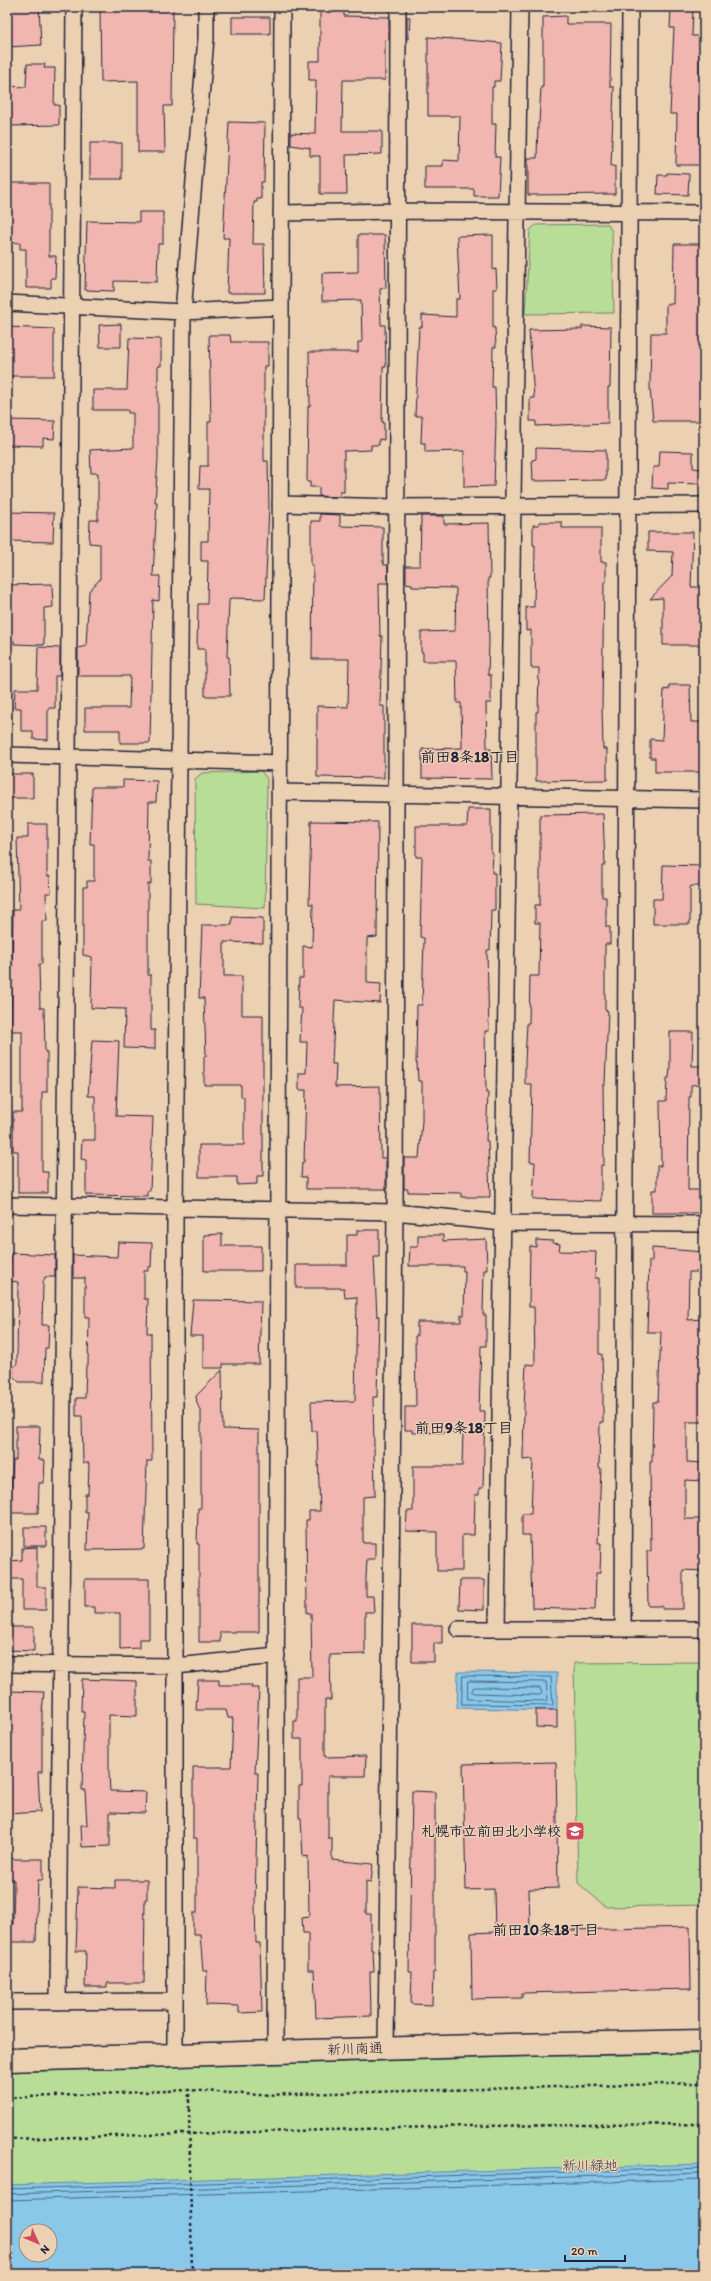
<svg xmlns="http://www.w3.org/2000/svg" width="711" height="2281" viewBox="0 0 711 2281" font-family="Itim,'Klee One',sans-serif">
	<rect width="100%" height="100%" fill="#ebd0b2"/>
	<filter id="ink" filterUnits="userSpaceOnUse"><feTurbulence type="fractalNoise" baseFrequency=".025" numOctaves="2"/><feDisplacementMap in="SourceGraphic" scale="8" xChannelSelector="R" yChannelSelector="G"/><feConvolveMatrix kernelMatrix="1 2 1 2 8 2 1 2 1" color-interpolation-filters="sRGB"/></filter>
	<g filter="url(#ink)">
		<!-- green -->
		<path fill="#b8dd97" stroke="#6d8069" fill-rule="evenodd" d="M608,224L612,232L614,313L525,314L530,230L536,225Z
			M261,771L267,779L265,908L196,904L195,779L202,773Z
			M704,1662V1905L606,1907L578,1883L574,1663Z
			M704,2054V2274H7V2072L549,2056ZM26,2231H50V2255H26Z"/>
		<!-- water -->
		<path fill="#89c8e9" stroke="#6086a3" fill-rule="evenodd" d="M458,1672L557,1673V1710L457,1708Z
			M704,2164V2274H7V2185ZM26,2231H50V2255H26Z"/>
		<g fill="none" stroke-linecap="round" stroke-linejoin="round">
			<!-- shore -->
			<path stroke="#4b6481" stroke-width="1" d="M463,1676L551,1677L553,1705L462,1704Z
				M468,1681L546,1682L548,1699L546,1701L468,1699Z
				M474,1687L540,1688L542,1693L540,1695L474,1693L472,1692Z
				M7,2189L704,2168
				M7,2194L704,2173
				M7,2200L704,2179"/>
		</g>
		<!-- building -->
		<path fill="#f2b6b0" stroke="#22223b" d="M7,7H39L41,45L7,47Z
			M100,7H173L172,106H164L165,152H138V81L101,82Z
			M671,7H693L692,36H699L700,165H676L677,114H670L674,28H670Z
			M320,8H344V16L389,17V39L385,41V80H343L342,131H382V154L346,155L347,194H320V156H310V148L291,145V133L315,134L316,80H309V61H320Z
			M566,16V24H611L610,87H614L611,166H615V194L528,195V158H537L538,123H539L541,87H543V17Z
			M232,17H270V34H232Z
			M407,17H410L409,39H407Z
			M428,37L502,43L500,81H494V87H492V124H496L495,157H500L498,196H474V189H425V166H443V160L459,161L460,116H428Z
			M27,64H45L44,68H55L54,105H59V125L7,126V86L26,87Z
			M229,122L265,123L264,182H261V199H257V202H254L253,244H264L265,293H227L229,238H223Z
			M90,143H122V179H90Z
			M667,173L689,174L688,195L657,194L658,175H667Z
			M7,183H49V256H56L55,278H51V288H26V249H20V243L7,242Z
			M139,212H163V244H158L157,282L114,281V291L85,290L87,221L139,222Z
			M358,235H385L386,288L380,289L381,325H385L386,367H383L382,422H384V440L379,439V445H371V450L344,451V492H340V497L319,496V487H310V482H307L308,406H310L309,352H358V342H362L361,300L322,301V273L358,272Z
			M493,235V270L496,269L497,289H493V328H495L496,347H493L492,387H495L496,423L494,486L464,487V451L425,452V443H421L422,416H415L419,327H422V315L456,317V299H460L457,236Z
			M674,244H704V421H653L650,389L651,333H666V304H673Z
			M121,324V347H100L99,325Z
			M582,326L611,327L610,387H608V423L536,426V421H530V398H534L529,330L582,329Z
			M7,327L54,329V376H7Z
			M209,335H230L231,342H268V366H264V461H268L269,507L265,599L231,598L229,600L227,657H229L230,696H205V649H197L198,604H207L208,561H201V541H208L209,489H199L200,466H208V422H211Z
			M129,338L161,339V366H158V459L155,502H157L153,576H160L159,601L153,600L150,743H120V730H85V708H129L130,676H78V648L86,646L89,591L100,579V544L89,543L90,520H98V473H91L90,450L133,448V413H128V410H93V390H127Z
			M7,420L55,421L54,439L43,438V446L7,445Z
			M536,448L606,450V480L533,481L532,460L536,459Z
			M660,451L693,452V468L703,469L702,484L668,483V489L652,488L653,467H659Z
			M7,512L54,513L53,542L7,541Z
			M320,514L340,515V526L383,527V561L384,565H388V583H379L380,636H382L380,706H384V778L317,777V706L348,707L349,659H312L313,565H311V521H320Z
			M421,516H444V524L489,523L490,578H488L489,641L488,675H491V703H486L487,749H491L492,779L422,778V749L462,748L461,703H457L456,661H423V652H421V632L455,631L456,588L412,587V584L406,583V566H420Z
			M539,522H562V528H601V562H606V582H604L602,706L603,749H607V780L536,781V712H538L539,668H531V630L526,631V607H534L535,545H533V525H539Z
			M648,532H693L691,587H704V645H663V598L650,599L672,576L673,552L648,551Z
			M52,584L53,607L44,608V645L14,644V641H7V585Z
			M38,647L60,648V676H55V708H48V740L33,739V731H21V708H14L15,689H37Z
			M669,685H690L691,722H704V772H655V758H650V739L662,740L664,689L669,690Z
			M7,774H33V798H7Z
			M123,780L157,781L156,802H149L148,861H151V884H148V975H151V1030H155V1049L124,1048L125,1009L91,1008L92,957L83,955V887H87V881H94V844H90L92,787H123Z
			M468,809H491V853H493L492,873H495V910H491L490,950H487L489,1031H485L486,1093H488L486,1141H488L490,1197H461V1193L408,1192V1189H404V1158H419L422,1121V1081H418L417,1063H416L417,1005H422L424,938L420,937L422,857H416V826H467Z
			M603,814L605,865L602,866V897H606V927H610V944H605V1010L608,1011L605,1084H603L604,1165H601V1201L533,1199L535,1162H530L532,1084H525V1062L527,1023H529L530,976H539L540,923H535V905H540V815Z
			M311,821L378,822L377,937L367,938V983L381,984L380,1003L335,1000L332,1064H336L335,1087L380,1086L381,1158H386V1189H306V1177H301L302,1162H304L306,1090H299V1073H306L307,1042H300L302,1008H298L299,978H303V946L312,947L313,904H309Z
			M28,824H47V876H50L51,893H46L47,921H42V964H39L40,1008H44L45,1052H47V1092H42V1172H48V1193H18V1151H13V1112H22V1031H11L13,910H19L17,838H28Z
			M663,865L704,866V886H691L690,888V924H653V899H662Z
			M232,917L263,918V943L224,942V976H242V1015H263V1176H257V1184L237,1185V1177H199V1145H244V1097H241V1085H204V1056H206L204,998H199L202,925H232Z
			M670,1032H693L692,1066H704V1084L691,1085V1097H689L688,1190H704V1213H652V1190H657V1166H661L660,1101H666L667,1078H669L670,1068Z
			M92,1040L119,1041L116,1116L153,1117L150,1191H147V1196L86,1195V1160L81,1159L82,1140H95V1096H88Z
			M357,1230H379V1257H374L377,1316H379L377,1397H373L375,1496L363,1497V1543H375V1559H367L366,1578V1596H373L374,1612H365V1654L330,1655L331,1700H325V1757L366,1756L365,1776H328V1838H332V1860L373,1864L371,1882L366,1881V1914H371V1950H373L374,1972H370L371,2016L316,2018L314,1970H308V1933H303L302,1918L309,1917L308,1856L303,1857L301,1818H299V1786H302V1739H294V1721H297V1677H312L311,1613H307L306,1520H309V1511H320L317,1431H312L311,1402L355,1401L357,1297L345,1298L344,1288H296V1265H347V1235H357Z
			M222,1234V1246H261V1271H204V1235Z
			M418,1235H443V1241L486,1239L487,1270H484L483,1315H486V1346H481L479,1411H485L483,1488H479V1495H475L474,1535H462V1571H437V1532L406,1531L407,1511H413V1466H462L463,1432L412,1433V1430H405V1407H416L415,1336H417V1322H461V1315H464L465,1271H463V1266H409L410,1247H418Z
			M536,1240L553,1241V1243L560,1244L559,1251L596,1252L595,1278H599V1354H602L603,1391V1422H600L599,1468H601L598,1543H601L600,1573H596L595,1610L532,1608L530,1535H522V1514H531L533,1459L523,1460L524,1407L526,1364L535,1365L534,1307H529L530,1246L536,1247Z
			M118,1242L152,1243L151,1267H148V1271H144V1299H148L147,1333H151L152,1461H147L144,1549L87,1550L88,1512H85V1494H88L89,1463H83L82,1416H76V1398H85L86,1365H88L89,1317H85V1278H73V1255L117,1257Z
			M652,1248L704,1252V1272H689L688,1320L704,1319V1422H687V1462L704,1463V1481L685,1480V1519H704V1571L683,1570V1609H662V1606H648L647,1551H651L650,1462H652L653,1402H658L661,1332H647L649,1261H652Z
			M11,1253L55,1255V1277H45L43,1283L42,1325H49L48,1348H45L44,1382H19L13,1376V1367L17,1364L18,1282L10,1281Z
			M193,1300L261,1301L259,1364H223V1368H203V1336H190Z
			M222,1370L223,1429L259,1430V1632H220V1642H199V1544H197L198,1508H201V1413L197,1403L196,1396Z
			M16,1426H40L39,1460H45L44,1483H39L38,1513H10L13,1460H16Z
			M24,1527H46V1546H24Z
			M37,1547V1587H46V1610H22V1579H11L10,1561L22,1560V1548Z
			M85,1579H149V1639H139V1648L120,1649V1613H94V1607H85Z
			M460,1580H484V1610L459,1609Z
			M412,1625H442V1643H434V1662H412Z
			M7,1627H34V1651L7,1650Z
			M82,1679L137,1681V1716L109,1715V1773L110,1791L146,1792L145,1813L110,1812V1846L82,1847L81,1825H87L85,1790H82L84,1711H81Z
			M198,1680H219V1685H252L251,1688H259L255,1773H258L255,1904L256,1943H260L262,2012L239,2013V2006L206,2005L207,1971H203L200,1934H193V1913H197V1838H193V1767H231L233,1718H228L226,1710H196Z
			M9,1691L44,1692L42,1712V1772H38L40,1812L7,1814V1760H11Z
			M536,1710H557V1728L536,1727Z
			M556,1762L558,1888L529,1889L530,1931L690,1927L691,1989L522,1993V1998L472,1999L471,1933L495,1932L494,1889L466,1890L463,1764Z
			M412,1791L435,1792V1972H433L432,2005L411,2004L412,1972H409Z
			M7,1859H43V1880H38L36,1942H7V1924H13L14,1880H7Z
			M115,1880H147V1899H145L144,1983H107V1987H85L86,1951H76L78,1887L115,1888Z"/>
		<g fill="none" stroke-linecap="round" stroke-linejoin="round">
			<defs>
				<path id="street" d="M281,213L397,211L704,213
					M7,303L183,312L281,307
					M280,504L396,507L704,505
					M7,755L279,763
					M279,792L704,800
					M7,1205L395,1212L503,1223L704,1224
					M623,1628L630,7
					M458,1629H704
					M497,1629L520,7
					M7,1664L175,1666L277,1656
					M7,2002L175,2001
					M58,2002L74,7
					M386,2048L395,1212L398,7
					M275,2052L282,7
					M175,2055V1212L183,312L206,38V7"/>
				<path id="secondary" d="M7,2060L509,2045L704,2041"/>
			</defs>
			<!-- street casing -->
			<use href="#street" stroke="#22223b" stroke-width="18"/>
			<!-- secondary casing -->
			<use href="#secondary" stroke="#22223b" stroke-width="25"/>
			<!-- path -->
			<path stroke="#22223b" stroke-width="2.5" stroke-dasharray="3 3" stroke-linecap="butt" d="M7,2098L189,2090L258,2095L704,2083
				M189,2109V2090
				M7,2139L469,2126L704,2124"/>
			<!-- street -->
			<use href="#street" stroke="#ebd0b2" stroke-width="15"/>
			<!-- secondary -->
			<use href="#secondary" stroke="#ebd0b2" stroke-width="22"/>
			<!-- path-bridge -->
			<path stroke="#22223b" stroke-width="2.5" stroke-dasharray="3 3" stroke-linecap="butt" d="M189,2109L192,2274"/>
		</g>
	</g>
	<!-- icons -->
	<defs>
		<symbol id="school-square" viewBox="-11 -11 22 22"><rect x="-9" y="-9" width="18" height="18" rx="4" fill="#d1495b" stroke="#ebd0b2"/><path d="M0-5L7-2L0 1L-7-2ZM-4 1L0 2.5L4 1V4Q0 6-4 4Z" fill="#fff"/></symbol>
	</defs>
	<g fill-rule="evenodd">
		<use href="#school-square" x="564" y="1820" width="22" height="22"/>
	</g>
	<g text-anchor="middle" dominant-baseline="central" stroke-width="3" stroke-linejoin="round" paint-order="stroke">
		<!-- poi labels -->
		<g font-size="14" font-weight="bold" fill="#22223b" stroke="#ebd0b2" text-anchor="end">
			<text x="561" y="1831">札幌市立前田北小学校</text>
		</g>
		<!-- street labels -->
		<g font-size="14" fill="#22223b" stroke="#ebd0b2">
			<text transform="translate(355 2049) rotate(-2)">新川南通</text>
		</g>
		<!-- park labels -->
		<g font-size="14" fill="#383e49" stroke="#ebd0b2">
			<text x="590" y="2165">新川緑地</text>
		</g>
		<!-- neighbourhood labels -->
		<g font-size="15" font-weight="bold" fill="#22223b" stroke="#ebd0b2">
			<text x="470" y="757">前田8条18丁目</text>
			<text x="464" y="1428">前田9条18丁目</text>
			<text x="546" y="1930">前田10条18丁目</text>
		</g>
	</g>
	<!-- margin -->
	<rect width="711" height="2281" fill="none" stroke="#ebd0b2" stroke-width="24"/>
	<rect x="12" y="12" width="687" height="2257" fill="none" stroke="#22223b" stroke-width="1.5" filter="url(#ink)"/>
	<!-- north arrow -->
	<g transform="translate(38 2243) rotate(134)"><circle r="19" fill="#ebd0b2" stroke="#9b8a82"/>
	<path d="M0-3L7 15L0 10L-7 15Z" fill="#d1495b"/>
	<text y="-6" font-size="11" font-weight="bold" text-anchor="middle" fill="#22223b">N</text>
	</g>
	<!-- scale -->
	<path d="M565 2255v6h60v-6" fill="none" stroke="#22223b" stroke-width="2"/>
	<text x="571" y="2255" font-size="12" fill="#22223b" stroke="#ebd0b2" stroke-width="3" paint-order="stroke">20 m</text>
</svg>
